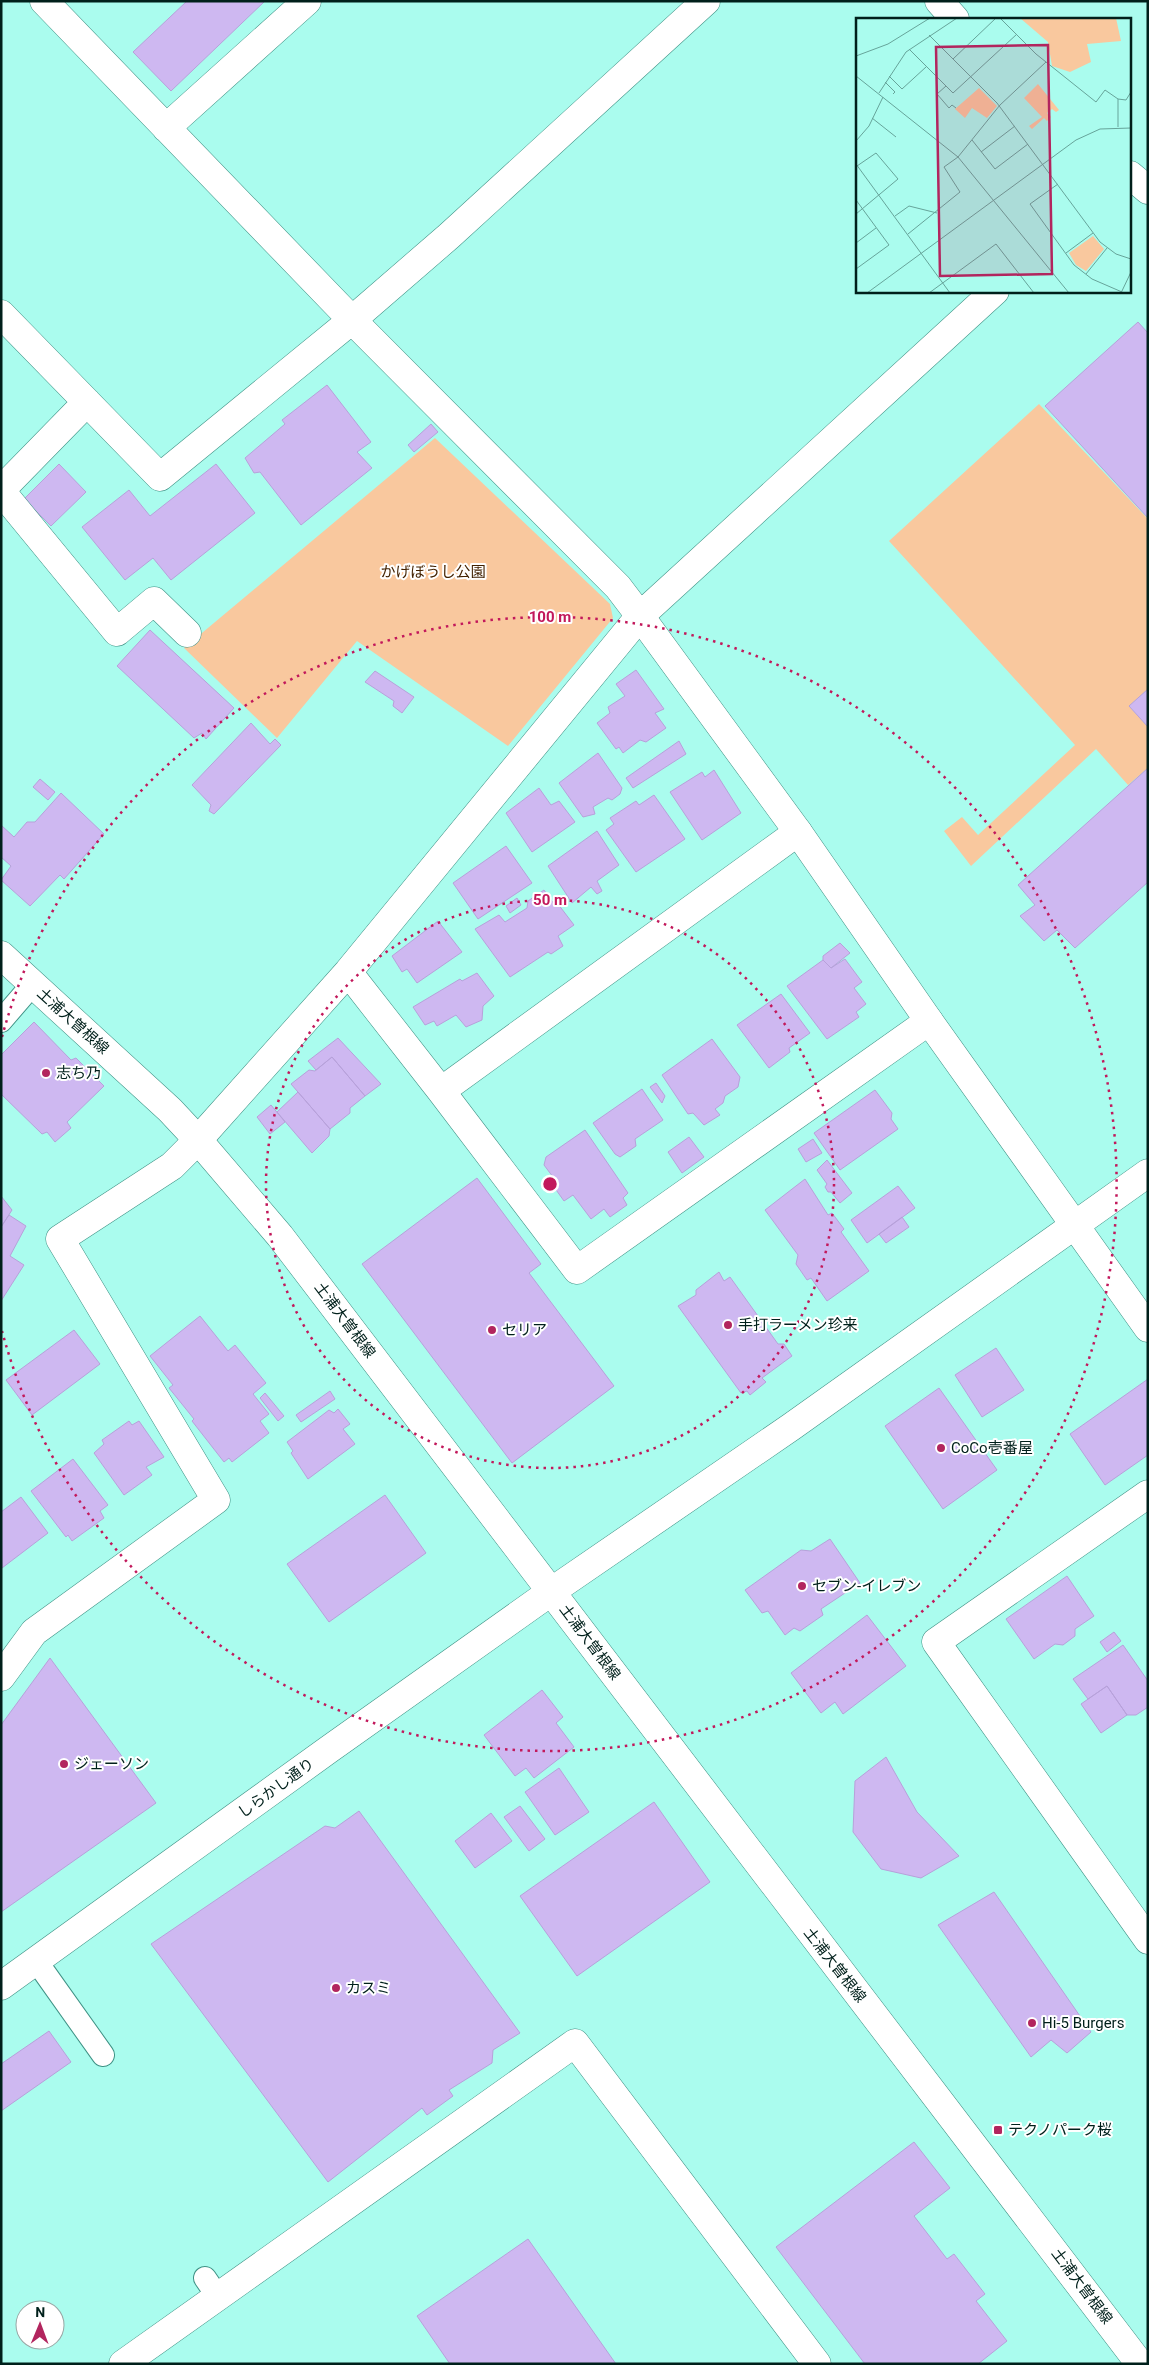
<svg xmlns="http://www.w3.org/2000/svg" width="1149" height="2365" viewBox="0 0 1149 2365" font-family="Roboto,'Noto Sans JP',sans-serif">
	<rect width="100%" height="100%" fill="#aafcee"/>
	<!-- green -->
	<path fill="#f9c89e" d="M1039,404L1148,519V689L1129,706L1148,727V768L1128,785L1096,749L971,866L944,831L962,817L978,835L1075,745L889,541Z
		M435,438L610,604L613,618L508,746L357,641L277,738L184,648Z"/>
	<!-- building -->
	<path fill="#ceb8f1" stroke="#b7a1da" d="M187,1H265L171,91L133,52Z
		M1138,322L1148,333V518L1045,406Z
		M327,385L371,442L357,452L372,468L301,525L260,472L254,473L245,458L285,424L282,420Z
		M431,424L438,432L414,452L408,445Z
		M59,464L86,492L51,526L24,499Z
		M216,464L255,513L171,580L153,558L125,580L82,527L129,490L150,516Z
		M150,630L234,708L206,739L202,733L194,738L117,666Z
		M636,670L664,709L655,713L666,728L646,742L640,740L623,753L619,747L616,749L597,723L610,713L608,707L625,696L616,684Z
		M375,671L414,697L402,713L393,706L394,701L365,682Z
		M1148,689V727L1129,706Z
		M251,723L270,744L275,739L281,745L214,814L209,811L211,805L192,785Z
		M679,741L686,754L633,788L626,778Z
		M598,753L622,788L620,794L612,800L608,798L593,807L595,814L583,817L559,783Z
		M1148,768V882L1075,948L1057,930L1044,941L1020,916L1035,905L1018,885Z
		M714,770L741,813L702,840L670,792L702,772L705,777Z
		M40,779L55,792L48,800L33,787Z
		M539,788L551,805L559,801L575,822L532,852L506,813Z
		M61,793L104,834L64,879L60,875L30,906L1,880L11,866L1,857V825L14,837L27,822H35Z
		M654,795L685,839L636,872L606,830L614,824L610,818L636,801L639,805Z
		M597,831L619,865L597,881L602,891L597,894L591,887L572,903L548,866Z
		M506,846L532,883L478,919L453,883Z
		M544,890L554,904H558L574,925L558,936L563,946L551,954L548,952L510,977L475,929L499,915L505,922L527,908L528,901Z
		M517,898L521,905L510,913L506,906Z
		M438,921L462,952L417,983L407,969L402,972L392,956Z
		M840,943L850,953L831,968L823,960V956Z
		M845,959L862,982L854,988L866,1004L856,1012L859,1017L827,1039L787,986L823,960L831,968Z
		M477,973L494,996L483,1006L482,1020L466,1027L456,1015L437,1026L434,1021L425,1025L413,1007L460,979L462,981Z
		M781,994L810,1033L789,1048L790,1052L769,1068L737,1025Z
		M34,1022L71,1060L76,1058L104,1086L67,1122L71,1128L55,1142L47,1132L42,1134L1,1094V1055Z
		M338,1038L381,1084L365,1096L332,1057L316,1070L308,1061Z
		M712,1039L740,1077L738,1087L725,1096L723,1103L715,1109L720,1115L704,1125L693,1113L688,1114L662,1075Z
		M332,1057L365,1096L350,1108V1113L330,1129L291,1084L309,1070L315,1071Z
		M656,1083L665,1096L662,1103L650,1087Z
		M642,1089L663,1120L635,1139L636,1146L620,1157L615,1154L593,1123Z
		M875,1090L892,1113L891,1119L898,1129L840,1170L814,1133Z
		M298,1092L330,1129L329,1136L312,1153L277,1112Z
		M271,1105L285,1122L270,1134L257,1117Z
		M585,1130L628,1193L623,1198L627,1205L610,1217L604,1209L591,1219L573,1195L564,1201L549,1180L553,1177L544,1165L546,1157Z
		M689,1137L704,1157L682,1173L668,1152Z
		M813,1139L822,1153L806,1162L798,1149Z
		M827,1160L852,1193L840,1203L831,1192H828L825,1187L827,1184L817,1170Z
		M477,1178L541,1264L529,1273L614,1386L512,1463L362,1264Z
		M805,1179L828,1215L832,1213L844,1229L841,1232L869,1271L827,1301L811,1278L807,1280L796,1264L798,1255L765,1210Z
		M898,1186L915,1208L867,1243L851,1220Z
		M1,1196L12,1210L1,1227Z
		M9,1215L26,1226L10,1256L24,1265L1,1301V1227Z
		M902,1217L909,1227L886,1243L879,1234Z
		M719,1272L724,1281L730,1277L778,1344H784L792,1356L762,1378L766,1382L750,1395L747,1391L741,1393L678,1306L696,1295V1290Z
		M200,1316L228,1351L235,1345L266,1383L253,1394L269,1414L260,1421L269,1433L232,1462L229,1458L224,1462L192,1421L194,1419L169,1388L173,1385L150,1356Z
		M74,1330L100,1364L32,1415L6,1380Z
		M996,1348L1024,1390L982,1417L955,1375Z
		M1148,1379V1455L1105,1485L1070,1434Z
		M939,1388L997,1470L943,1509L885,1426Z
		M330,1391L335,1399L301,1422L296,1415Z
		M265,1393L284,1416L278,1421L260,1398Z
		M338,1409L350,1424L343,1429L355,1444L308,1479L291,1453L293,1451L287,1442L329,1410L334,1413Z
		M129,1421L132,1425L139,1421L164,1457L146,1467L152,1475L124,1495L94,1453L104,1444L102,1440Z
		M73,1459L108,1505L100,1511L104,1518L72,1541L68,1535L66,1537L31,1491Z
		M385,1495L426,1553L329,1622L287,1564Z
		M21,1497L48,1533L2,1568L1,1512Z
		M830,1539L860,1583L821,1609L823,1615L800,1631L794,1628L785,1635L768,1611L762,1613L745,1590L801,1550L811,1551Z
		M1067,1576L1094,1616L1075,1629V1636L1063,1645L1055,1644L1034,1659L1006,1619Z
		M867,1615L906,1666L843,1714L835,1702L821,1713L791,1673Z
		M1114,1632L1121,1641L1107,1652L1100,1642Z
		M1123,1645L1148,1681V1707L1136,1715H1127L1107,1686L1088,1699L1073,1679Z
		M50,1658L156,1803L1,1912V1725Z
		M1107,1686L1127,1715L1101,1733L1081,1704Z
		M542,1690L563,1717L556,1723L574,1747L534,1778L526,1768L515,1776L484,1735Z
		M886,1757L917,1812L959,1856L921,1878L881,1869L853,1832L855,1781Z
		M559,1768L589,1812L555,1835L525,1792Z
		M654,1802L710,1882L577,1976L520,1896Z
		M520,1806L545,1839L529,1851L504,1817Z
		M359,1811L520,2033L493,2050L492,2063L449,2090L453,2096L427,2115L422,2108L328,2182L151,1944L325,1826L335,1828Z
		M491,1813L512,1841L475,1868L455,1841Z
		M994,1892L1091,2032L1067,2053L1051,2040L1031,2057L938,1925Z
		M49,2031L71,2062L1,2111V2064Z
		M914,2142L950,2188L914,2216L947,2259L954,2254L985,2294L976,2301L1007,2341L978,2364H865L776,2247Z
		M528,2239L616,2364H450L417,2316Z"/>
	<g fill="none" stroke-linecap="round" stroke-linejoin="round">
		<defs>
			<path id="lane" d="M1,1021L32,985
				M37,1962L103,2055
				M205,2278L218,2297"/>
			<path id="street" d="M44,1L352,320L618,587L640,616
				M939,1L955,19
				M166,128L307,1
				M1130,175L1148,190
				M1,314L160,477L352,320L449,236L706,1
				M1,490L87,402
				M1,491L117,632L154,601L187,633
				M348,972L441,1091L577,1270L929,1021
				M441,1091L798,832
				M1148,1494L936,1642L1148,1940
				M1,1677L34,1632L216,1500L60,1239L172,1166L198,1140L348,972L640,616L995,291"/>
			<path id="secondary" d="M640,616L798,832L929,1021L1148,1328
				M1,955L170,1110L198,1140L280,1236L1140,2364
				M1,1986L328,1750L552,1591L791,1427L1148,1173
				M123,2364L575,2043L817,2364"/>
		</defs>
		<!-- lane casing -->
		<use href="#lane" stroke="#3f9285" stroke-width="24"/>
		<!-- street casing -->
		<use href="#street" stroke="#3f9285" stroke-width="29"/>
		<!-- secondary casing -->
		<use href="#secondary" stroke="#3f9285" stroke-width="29"/>
		<!-- lane -->
		<use href="#lane" stroke="#fff" stroke-width="22"/>
		<!-- street -->
		<use href="#street" stroke="#fff" stroke-width="28"/>
		<!-- secondary -->
		<use href="#secondary" stroke="#fff" stroke-width="28"/>
	</g>
	<!-- distance rings -->
	<g fill="none" stroke="#c2185b" stroke-width="2.5" stroke-dasharray="2.5 5">
		<circle cx="550" cy="1184" r="284"/>
		<path d="M2 1037A567 567 0 1 1 2 1331"/>
	</g>
	<!-- markers -->
	<g fill="#b2255e" stroke="#fff" stroke-width="2">
		<circle cx="46" cy="1073" r="5"/>
		<circle cx="728" cy="1325" r="5"/>
		<circle cx="492" cy="1330" r="5"/>
		<circle cx="941" cy="1448" r="5"/>
		<circle cx="802" cy="1586" r="5"/>
		<circle cx="64" cy="1764" r="5"/>
		<circle cx="336" cy="1988" r="5"/>
		<circle cx="1032" cy="2023" r="5"/>
		<rect x="993" y="2125" width="10" height="10" rx="2.5"/>
	</g>
	<g text-anchor="middle" dominant-baseline="central" stroke-width="4" stroke-linejoin="round" paint-order="stroke">
		<!-- park labels -->
		<g font-size="15" fill="#422100" stroke="#fff">
			<text x="433" y="572">かげぼうし公園</text>
		</g>
		<!-- street labels -->
		<g font-size="15" fill="#00201b" stroke="#fff">
			<text transform="translate(73 1021) rotate(42)">土浦大曽根線</text>
			<text transform="translate(345 1320) rotate(53)">土浦大曽根線</text>
			<text transform="translate(590 1642) rotate(53)">土浦大曽根線</text>
			<text transform="translate(276 1788) rotate(-36)">しらかし通り</text>
			<text transform="translate(835 1965) rotate(52)">土浦大曽根線</text>
			<text transform="translate(1082 2286) rotate(53)">土浦大曽根線</text>
		</g>
		<!-- poi labels -->
		<g font-size="15" fill="#00201b" stroke="#fff" text-anchor="start">
			<text x="56" y="1073">志ち乃</text>
			<text x="738" y="1325">手打ラーメン珍来</text>
			<text x="502" y="1330">セリア</text>
			<text x="951" y="1448">CoCo壱番屋</text>
			<text x="812" y="1586">セブン-イレブン</text>
			<text x="74" y="1764">ジェーソン</text>
			<text x="346" y="1988">カスミ</text>
			<text x="1042" y="2023">Hi-5 Burgers</text>
			<text x="1008" y="2130">テクノパーク桜</text>
		</g>
	</g>
	<!-- overview -->
	<g transform="translate(856 18)">
		<rect width="275" height="275" fill="#aafcee"/>
		<path d="M164,0H260L265,23L231,26L235,44L214,54L196,48L192,24ZM182,66L203,92L200,94L196,91L191,95L195,99L191,103L188,100L176,111L173,108L186,99L168,80ZM123,70L141,88L131,100L116,90L109,100L99,91ZM237,218L248,231L230,253L220,247L213,235Z" fill="#f9c89e"/>
		<path fill="none" stroke="#66a49a" stroke-width="1" d="M144,0L180,36L240,84L249,72L262,81V109M73,17L141,85L244,224L260,236L275,241M53,31L97,75L161,16M0,38L32,26L74,0M97,41L140,0M0,58L102,139L213,275M33,58L46,71L70,49M29,64L39,74L37,76M90,68L81,76L93,90L96,87L100,90M23,75L50,34L101,0M262,81L270,82L275,74M16,100L40,119M116,122L139,151L172,126M0,123L13,108L27,79M125,134L159,108M0,146L94,275M202,166L174,186L218,247L236,261L266,274M0,182L33,227L0,251M0,196L42,161L20,135L1,148M39,198L53,188L81,195M52,216L104,174L88,149L102,139L144,87L190,44M0,225L20,210M210,235L237,215M230,256L251,230M11,275L220,122L244,111L275,110M73,275L140,226L178,275M265,275L275,254"/>
		<path fill="#b2255e" fill-opacity="0.15" stroke="#b2255e" stroke-width="2.5" d="M192,27L196,256L84,258L80,29Z"/>
		<rect width="275" height="275" fill="none" stroke="#00201b" stroke-width="2.5"/>
	</g>
	<circle cx="550" cy="1184" r="8" fill="#c2185b" stroke="#fff" stroke-width="2.5"/>
	<g font-size="15" text-anchor="middle" font-weight="bold" fill="#c2185b" stroke="#fff" stroke-width="4" stroke-linejoin="round" paint-order="stroke">
		<text x="550" y="622">100 m</text>
		<text x="550" y="905">50 m</text>
	</g>
	<!-- border -->
	<rect width="1149" height="2365" fill="none" stroke="#00201b" stroke-width="5"/>
	<!-- north arrow -->
	<g transform="translate(40 2325) rotate(1)"><circle r="24" fill="#ffffff" stroke="#99a6a4"/>
	<path d="M0-4L9 19L0 12L-9 19Z" fill="#b2255e"/>
	<text y="-8" font-size="14" font-weight="bold" text-anchor="middle" fill="#00201b">N</text>
	</g>
</svg>
